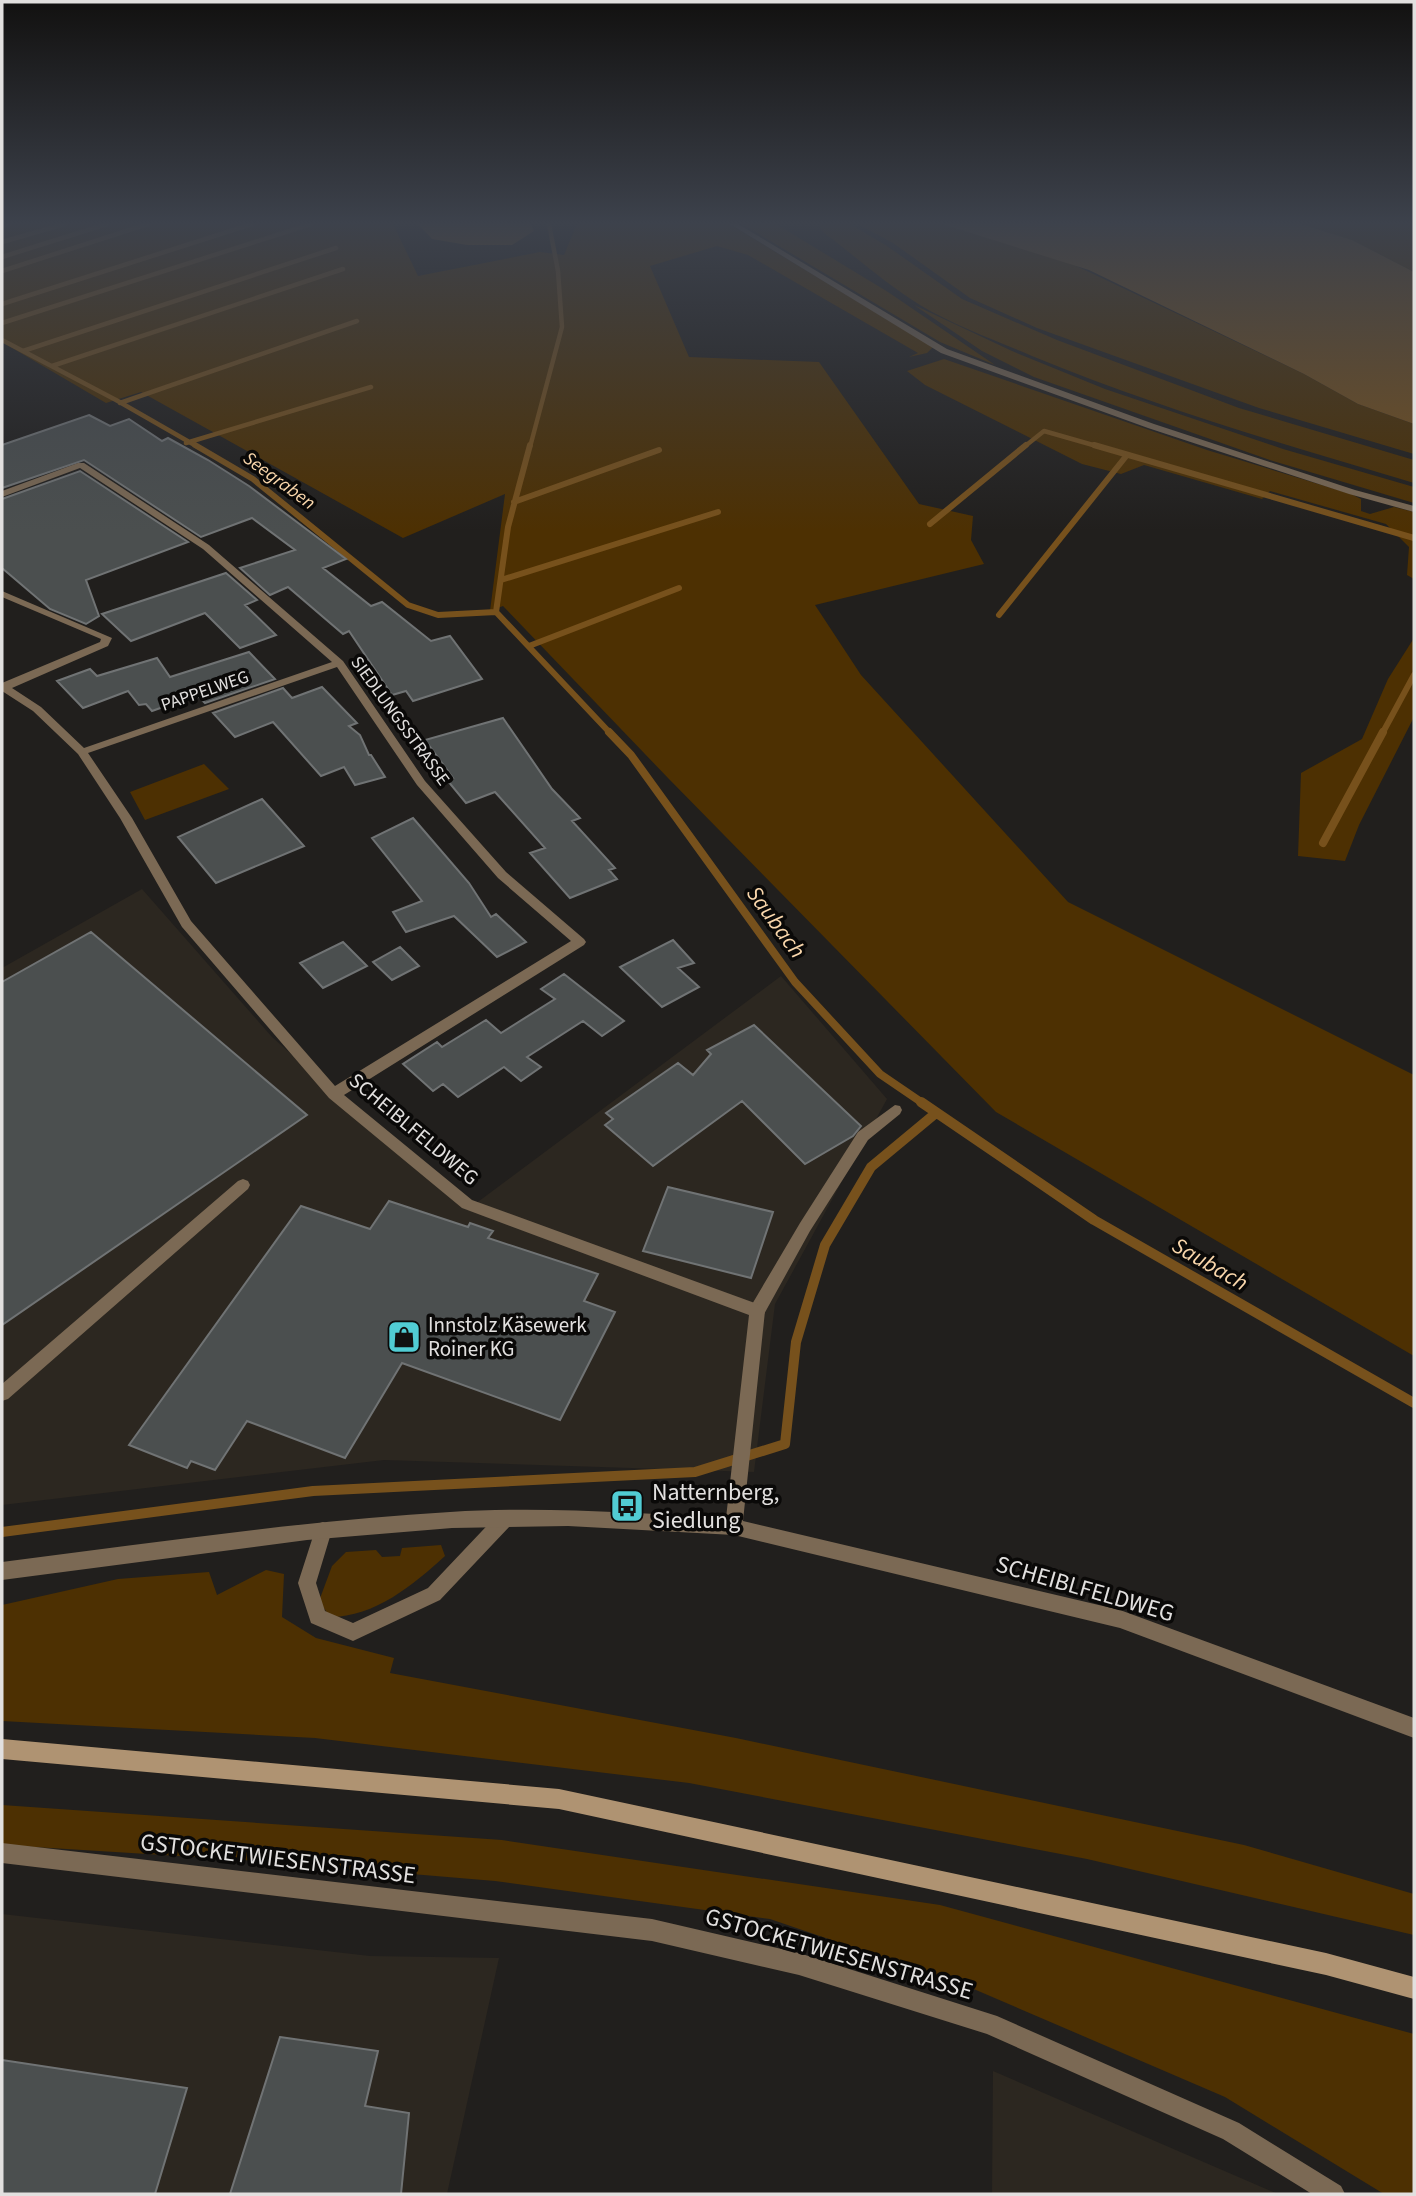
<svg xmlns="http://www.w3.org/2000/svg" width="1416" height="2196" viewBox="0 0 1416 2196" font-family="'Source Sans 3',sans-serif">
	<rect width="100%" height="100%" fill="#211f1d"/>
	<!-- built -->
	<path fill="#2c2720" d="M142,889L272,1037L467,1210L781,976L887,1099L775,1304L754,1472L384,1460L2,1505V968Z
		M2,1914L370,1956L499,1958L447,2194H2Z
		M993,2071L1278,2194H992Z"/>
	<!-- green -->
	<path fill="#4d3002" d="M2,224H393L418,276L540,252L564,255L577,224H729L933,347L927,353L909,357L918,353L748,255L717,246L650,266L689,357L819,362L919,504L973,516L971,540L984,564L815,605L861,675L1068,902L1414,1075V1356L996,1112L668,778L503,606L490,611L505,494L403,538L141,392L106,403L2,342Z
		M742,224H776L888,292L995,365L940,342Z
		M819,224H850L887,246L962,299L1057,340L1239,408L1414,460V483C1286,445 1155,407 1032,356C995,340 955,326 920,305C886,284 855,256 823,232Z
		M858,224H942L1070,263L1304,374L1358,404L1414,424V454L1259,408L1037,328L970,298L893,243Z
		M1301,224H1414V272L1352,240Z
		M914,305L1012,351L1105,389L1283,449L1414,487V503L1273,461L1034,377L982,351Z
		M944,359L1207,450L1351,494L1361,499V511L1370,514L1394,507L1414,512V579L1407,575L1409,547L1386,524L1270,491L1262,499L1144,465L1121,474L1082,464L925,385L907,371Z
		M1414,638V717L1359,825L1345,861L1298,856L1301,773L1362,739L1388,679Z
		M204,764L229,789L145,820L130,792Z
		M441,1545L445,1556C413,1585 375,1617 330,1617L319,1601L332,1566L346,1552L376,1550L382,1557L400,1556L402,1548Z
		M266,1570L284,1574L282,1617L316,1638L394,1658L390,1673L736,1738L1244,1845L1414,1894V1935L1087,1859L689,1783L315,1738L2,1721V1605L118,1579L209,1572L217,1595Z
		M2,1805L502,1840L940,1905L1414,2034V2194H1384L1225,2097L969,1987L770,1919L495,1881L244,1860L2,1845Z"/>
	<!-- water -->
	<path fill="#77511c" d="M418,224H531L534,231L512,245H467L432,239Z
		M942,224H1301L1352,240L1414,272V424L1358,404L1304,374L1089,270Z"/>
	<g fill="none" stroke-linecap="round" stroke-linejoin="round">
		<!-- stream-far3 -->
		<path stroke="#77511c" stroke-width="4.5" d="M2,226L9,224
			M2,242L65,224
			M2,257L107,224
			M2,271L148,224
			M2,304L252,224
			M2,323L311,224
			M2,340L116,400L198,447
			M23,351L336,248
			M52,366L343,269
			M120,403L357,321
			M186,443L371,387
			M530,447L562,327L558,271L549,224
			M1024,447L1044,431L1100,447"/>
		<!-- stream-far2 -->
		<path stroke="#77511c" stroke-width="6" d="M195,445L253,479L408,605L438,615L496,612
			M530,445L508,527L496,612L611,734
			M1094,445L1414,538
			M514,502L659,450
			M930,524L1026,445
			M501,580L718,512
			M999,615L1127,455
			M529,646L679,588
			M1382,734L1414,675"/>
		<!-- stream-far1 -->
		<path stroke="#77511c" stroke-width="8" d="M609,732L631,755L795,982L880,1074L924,1104
			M1323,843L1383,732"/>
		<!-- stream -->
		<path stroke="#77511c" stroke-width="10" d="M921,1102L1094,1220L1414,1403
			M2,1532L313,1491L695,1472L785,1444L796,1342L825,1245L871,1167L936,1113"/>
	</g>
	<!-- building -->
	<path fill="#4b4f4f" stroke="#707374" stroke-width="2" d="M89,415L110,426L129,419L162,441L168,438L208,460L249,486L346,559L323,568L371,606L382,602L431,641L450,636L482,679L413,701L406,691L392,695L349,631L343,634L288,587L270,595L240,568L295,550L252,518L201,537L84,460L2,488V445Z
		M80,471L188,542L86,580L99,616L86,624L50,609L2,568V499Z
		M226,573L257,600L245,605L276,635L240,648L205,613L131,641L102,614Z
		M249,652L275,679L205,703L197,695L152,711L146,704L139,705L128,691L83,708L57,681L90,669L97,676L157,658L170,677Z
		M322,687L357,723L349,726L360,735L369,755H371L385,777L355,785L344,767L321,776L273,722L235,737L213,713L283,688L292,698Z
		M503,718L552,789L580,818L572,821L615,868L609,870L617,879L570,898L530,853L545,848L495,792L466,803L447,780L453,778L425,740Z
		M262,799L304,846L216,883L178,837Z
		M413,818L469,883L491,917L496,914L526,942L497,957L454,916L406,932L393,912L422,901L372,838Z
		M91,932L307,1115L2,1325V982Z
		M673,940L694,963L678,968L699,987L662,1007L620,967Z
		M343,942L367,966L323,988L300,963Z
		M400,947L419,966L392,980L373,962Z
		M564,974L624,1021L602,1036L583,1021L527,1057L541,1067L521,1081L504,1067L458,1097L443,1084L433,1091L403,1064L437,1042L442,1047L486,1020L501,1033L555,999L541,989Z
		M754,1025L861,1126L853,1136L805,1164L742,1101L653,1166L605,1125L613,1119L606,1113L678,1063L693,1075L711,1054L707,1050Z
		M668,1187L773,1212L751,1278L643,1251Z
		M389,1201L468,1227L470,1223L493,1231L488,1238L598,1274L584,1301L615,1312L560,1420L402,1363L345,1458L247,1421L215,1470L191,1461L187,1468L129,1445L301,1206L370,1229Z
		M280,2037L378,2051L365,2106L409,2113L401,2194H230Z
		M2,2060L187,2088L155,2194H2Z"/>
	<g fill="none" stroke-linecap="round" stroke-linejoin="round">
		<!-- lane -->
		<path fill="#7b6954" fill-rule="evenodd" d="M730,224H738L947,349L1154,424L1355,490L1414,506V512L1349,494L1148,428L941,353Z
			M895,1105L900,1106L902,1110L900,1114L868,1140L810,1231L763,1316L757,1318L751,1316L749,1311L751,1306L800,1223L858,1132Z
			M243,1179L248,1181L250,1185L248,1189L8,1399L2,1401V1384L238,1181Z
			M505,1511L511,1513L514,1519L511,1525L440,1600L353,1641L311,1623L298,1583L317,1524L323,1522L329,1524L332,1530L316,1583L325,1611L353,1623L428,1588L499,1513Z"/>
		<!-- street -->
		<path fill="#7b6954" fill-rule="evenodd" d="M78,463H84L209,545L343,661L425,781L506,872L584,939L586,942L584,945L344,1095L472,1200L763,1306L765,1311L743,1521L1120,1610L1414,1718V1738L1120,1628L734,1535L568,1526L452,1528L307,1540L2,1580V1562C151,1543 300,1521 450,1512C542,1506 634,1513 726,1518L749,1315L462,1208L329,1098L182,927L120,818L78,754L33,711L2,691V683L100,642L101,639L2,597V591L112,638L108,646L12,688L41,707L84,748L332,662L203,549L80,468L2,497V491ZM337,667L417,785L498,878L571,941L335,1086L191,921L132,818L88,753Z
			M2,1843L652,1919L799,1953L997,2016L1239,2123L1341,2186L1345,2194H1312L1223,2139L987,2034L799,1975L652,1941L2,1863Z"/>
		<!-- secondary -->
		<path fill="#af9372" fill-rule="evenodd" d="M2,1739L559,1789L1326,1953L1414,1977V1999L1326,1975L559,1809L2,1759Z"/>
	</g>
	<!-- sky -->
	<linearGradient id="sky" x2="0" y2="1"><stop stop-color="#121110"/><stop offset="0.42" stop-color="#3d424c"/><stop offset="1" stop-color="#3d424c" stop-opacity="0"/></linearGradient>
	<rect width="1416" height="531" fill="url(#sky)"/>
	<!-- icons -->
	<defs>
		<symbol id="shop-square" viewBox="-11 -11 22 22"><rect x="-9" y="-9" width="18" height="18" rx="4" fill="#51ccd3" stroke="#0a0908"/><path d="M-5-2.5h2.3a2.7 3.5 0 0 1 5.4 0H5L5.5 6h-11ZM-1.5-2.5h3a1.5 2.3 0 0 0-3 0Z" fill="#111"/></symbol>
		<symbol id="bus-square" viewBox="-11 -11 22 22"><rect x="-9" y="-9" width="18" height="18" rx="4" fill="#51ccd3" stroke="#0a0908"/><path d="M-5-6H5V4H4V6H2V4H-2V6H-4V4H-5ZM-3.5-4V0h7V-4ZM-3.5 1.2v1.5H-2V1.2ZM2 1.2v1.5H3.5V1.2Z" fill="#111"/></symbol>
	</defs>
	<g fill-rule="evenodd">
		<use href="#shop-square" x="385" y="1318" width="38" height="38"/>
		<use href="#bus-square" x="608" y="1487" width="38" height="38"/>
	</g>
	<g text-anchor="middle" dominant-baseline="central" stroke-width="7" stroke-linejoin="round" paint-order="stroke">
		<!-- far-street labels -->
		<g font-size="18" fill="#e2e0df" stroke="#0a0908">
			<text transform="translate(205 691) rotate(-19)">PAPPELWEG</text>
			<text transform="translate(400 721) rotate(54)">SIEDLUNGSSTRASSE</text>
		</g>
		<!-- far-water labels -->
		<g font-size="19" font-style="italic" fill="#fad7ac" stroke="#0a0908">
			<text transform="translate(279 481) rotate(36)">Seegraben</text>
		</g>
		<!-- street labels -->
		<g font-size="21" fill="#e2e0df" stroke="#0a0908">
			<text transform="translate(414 1129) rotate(40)">SCHEIBLFELDWEG</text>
		</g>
		<!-- poi labels -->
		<g font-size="21" fill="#e2e0df" stroke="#0a0908" text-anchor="start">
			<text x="428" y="1325">Innstolz Käsewerk<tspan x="428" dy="24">Roiner KG</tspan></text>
		</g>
		<!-- water labels -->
		<g font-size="23" font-style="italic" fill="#fad7ac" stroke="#0a0908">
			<text transform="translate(776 922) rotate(54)">Saubach</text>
			<text transform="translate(1210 1264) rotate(30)">Saubach</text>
		</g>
		<!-- near-poi labels -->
		<g font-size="24" fill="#e2e0df" stroke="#0a0908" text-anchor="start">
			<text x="652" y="1492">Natternberg,<tspan x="652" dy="28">Siedlung</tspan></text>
		</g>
		<!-- near-street labels -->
		<g font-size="24" fill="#e2e0df" stroke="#0a0908">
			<text transform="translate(1085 1589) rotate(16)">SCHEIBLFELDWEG</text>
			<text transform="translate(278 1859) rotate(7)">GSTOCKETWIESENSTRASSE</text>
			<text transform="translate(839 1954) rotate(16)">GSTOCKETWIESENSTRASSE</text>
		</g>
	</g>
	<!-- border -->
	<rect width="1416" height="2196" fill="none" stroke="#e2e0df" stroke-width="7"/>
</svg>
